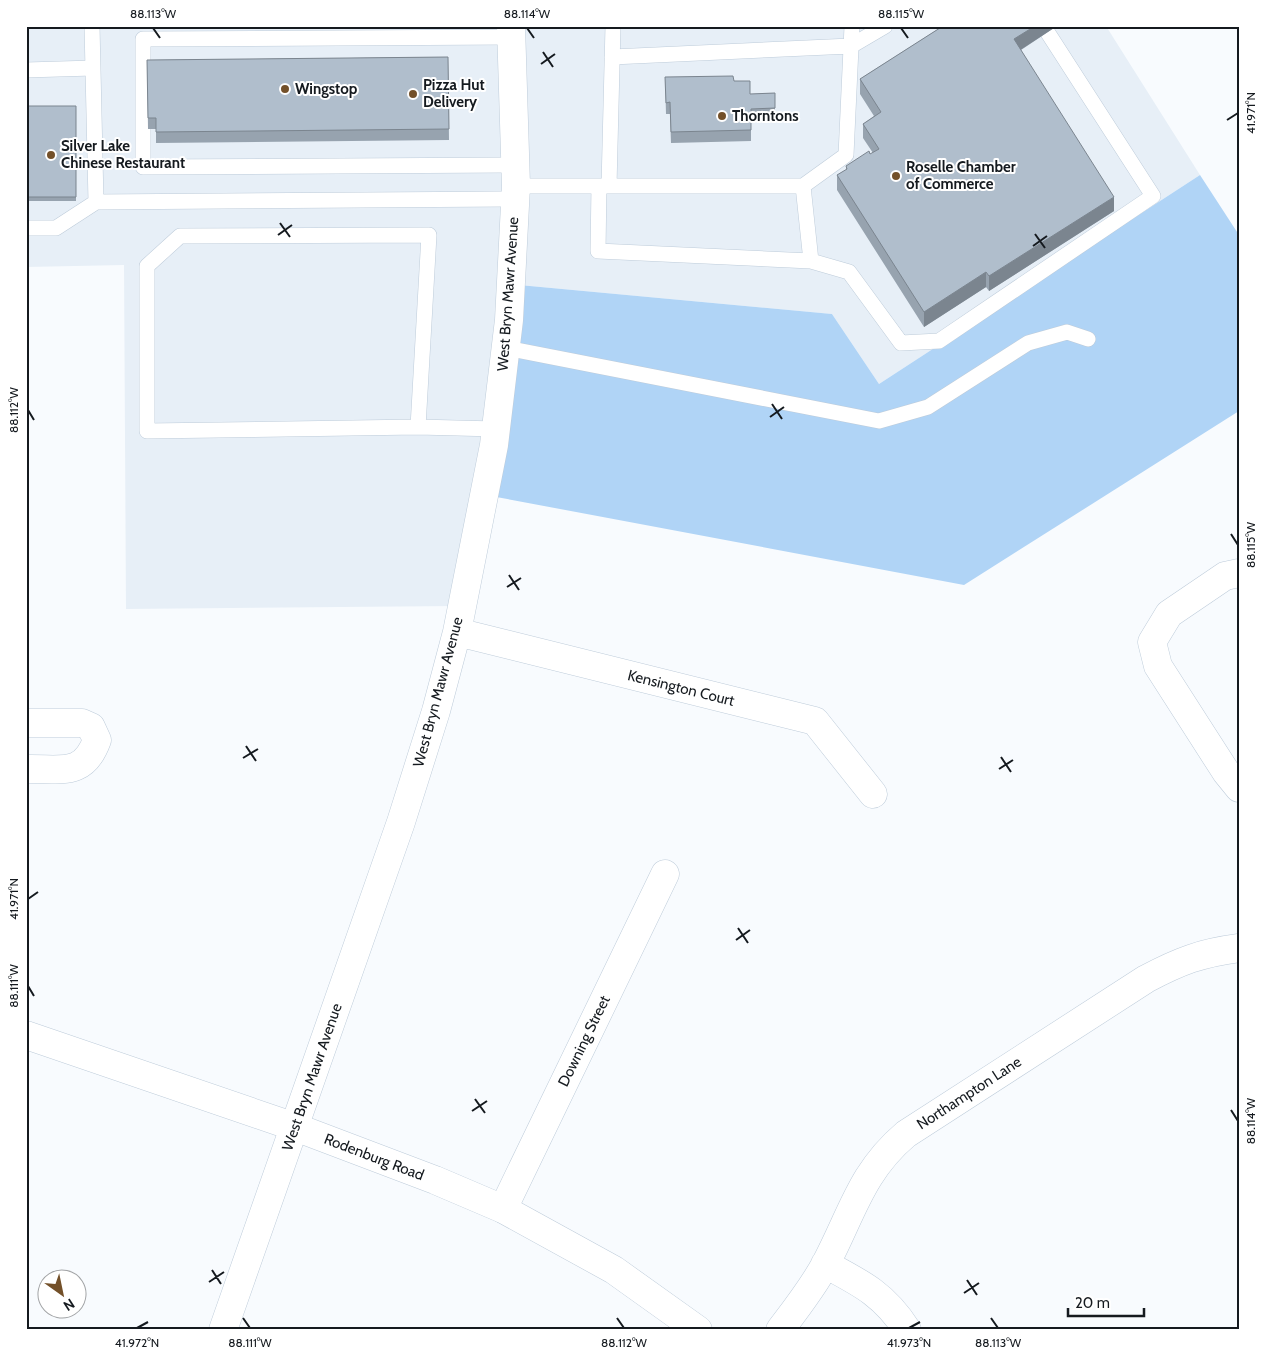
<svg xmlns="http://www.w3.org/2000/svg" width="1265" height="1356" viewBox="0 0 1265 1356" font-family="Cabin,sans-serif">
	<rect width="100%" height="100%" fill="#f8fbfe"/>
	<!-- built -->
	<path fill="#e7eff7" d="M26,26H502L508,205L489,435L456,606L126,609L124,265L26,267Z
		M519,26H1106L1200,175L879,384L832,314L519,285Z"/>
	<!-- green -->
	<path fill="#b0d4f6" d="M1200,175L1239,235V411L964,585L491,496L519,285L832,314L879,384Z"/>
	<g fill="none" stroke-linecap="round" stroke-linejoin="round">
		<defs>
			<path id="service" d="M92,26L96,202L516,199
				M510,37L143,39V167L516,165
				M612,57L851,46L885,26
				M26,70L93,68
				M516,186H803L846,155L852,26
				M599,186L598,251L811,261L849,272L901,343L939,341L1153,196L1048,33
				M609,186L613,26
				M803,186L811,261
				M26,228H56L96,202
				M506,348L879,421L928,407L1028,343L1067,332L1088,339
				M418,427L147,431V266L180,236L429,235L418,427L496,429"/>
			<path id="minor" d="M1239,573L1225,576L1169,614L1152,642L1158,666L1226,772L1239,788
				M457,632L815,721L873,794
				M26,723H82L91,727L97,740C83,778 61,768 26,769
				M503,1209L665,874
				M825,1264C861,1283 885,1295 907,1330
				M223,1330L401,822L436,711L457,632L494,445L509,320L516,186L511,26
				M780,1330C796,1309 814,1286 826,1263C852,1214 861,1172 906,1134L1146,979C1180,961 1201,953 1239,948"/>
			<path id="tertiary" d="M26,1035L295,1127L435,1180L503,1209L614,1270L698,1330"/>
		</defs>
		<!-- service casing -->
		<use href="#service" stroke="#beccda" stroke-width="16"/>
		<!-- minor casing -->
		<use href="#minor" stroke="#beccda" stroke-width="29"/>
		<!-- tertiary casing -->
		<use href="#tertiary" stroke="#beccda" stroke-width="29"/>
		<!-- service -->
		<use href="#service" stroke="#fff" stroke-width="15"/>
		<!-- minor -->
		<use href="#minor" stroke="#fff" stroke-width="28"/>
		<!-- tertiary -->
		<use href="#tertiary" stroke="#fff" stroke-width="28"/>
	</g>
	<!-- wall -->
	<path fill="#97a3af" d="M638,26H745L638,29Z
		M943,26H1057L1021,50L1114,211L989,291L986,287L924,327L837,190V175L846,170V166L873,153L863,138V124L874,116L860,94V79Z
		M448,57L449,140L156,143V129H148L147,60Z
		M665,77L734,81L750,94L775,93V119L751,120V141L671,143L670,114H666Z
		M26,106H76V201H26Z"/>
	<!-- shaded-wall -->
	<path fill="#7b858f" d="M1035,26H1057L1014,54V39Z
		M1114,197V211L989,291V276Z
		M986,272V287L924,327V312Z"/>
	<!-- building -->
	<path fill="#b0becc" stroke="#7b858f" d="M943,26H1035L1014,39L1114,197L989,276L986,272L924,312L837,175L847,169L846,166L869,151L870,154L879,149L863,124L881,112L860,79Z
		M448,57L449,129L156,132V118H148L147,60Z
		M733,76L734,81H750V94L775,93V108L751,109V130L671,132L670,102L666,103L665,77Z
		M26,106H76V197H26Z"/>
	<!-- ticks -->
	<path fill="none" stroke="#151a1f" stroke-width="2" d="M153,28L160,38M527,28L534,38M901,28L908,38M543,52L553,67M541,64L555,54M1227,120L1238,113M280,223L290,237M1035,234L1045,248M278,235L292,225M1033,246L1047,236M772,404L782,419M28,410L34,420M770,417L784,407M1231,534L1238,545M509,575L519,590M507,587L521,578M246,746L256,761M1001,757L1011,772M243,758L258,749M999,769L1013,760M28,899L38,892M738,928L748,943M736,940L750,930M28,986L34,996M475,1099L485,1113M1231,1110L1238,1121M472,1111L487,1101M212,1270L221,1284M967,1280L977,1295M209,1282L224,1272M964,1293L979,1283M243,1318L250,1328M617,1318L624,1328M991,1318L998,1328M137,1328L148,1322M909,1328L920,1322"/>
	<!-- markers -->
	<g fill="#735029" stroke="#fff" stroke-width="2">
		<circle cx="285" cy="89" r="5"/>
		<circle cx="413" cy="94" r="5"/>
		<circle cx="722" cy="116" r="5"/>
		<circle cx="51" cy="155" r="5"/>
		<circle cx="896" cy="176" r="5"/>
	</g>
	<g text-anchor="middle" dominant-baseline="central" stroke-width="4" stroke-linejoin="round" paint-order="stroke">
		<!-- poi labels -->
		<g font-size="15" font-weight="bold" fill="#151a1f" stroke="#fff" text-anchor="start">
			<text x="423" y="85">Pizza Hut<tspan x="423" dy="17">Delivery</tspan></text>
			<text x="295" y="89">Wingstop</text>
			<text x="732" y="116">Thorntons</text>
			<text x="61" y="146">Silver Lake<tspan x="61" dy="17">Chinese Restaurant</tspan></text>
			<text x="906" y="167">Roselle Chamber<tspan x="906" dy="17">of Commerce</tspan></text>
		</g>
		<!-- street labels -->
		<g font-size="15" fill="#151a1f" stroke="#fff">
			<text transform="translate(508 294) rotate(-86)">West Bryn Mawr Avenue</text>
			<text transform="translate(681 688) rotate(14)">Kensington Court</text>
			<text transform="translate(438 692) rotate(-75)">West Bryn Mawr Avenue</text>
			<text transform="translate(584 1041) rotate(-64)">Downing Street</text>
			<text transform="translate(312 1077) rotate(-71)">West Bryn Mawr Avenue</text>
			<text transform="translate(969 1093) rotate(-33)">Northampton Lane</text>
			<text transform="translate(374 1157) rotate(21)">Rodenburg Road</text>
		</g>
	</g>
	<!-- border -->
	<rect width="1265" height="1356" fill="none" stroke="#ffffff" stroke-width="55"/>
	<!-- north arrow -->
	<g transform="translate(62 1294) rotate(147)"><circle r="24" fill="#ffffff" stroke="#a1a3a5"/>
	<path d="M0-4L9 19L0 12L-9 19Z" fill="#735029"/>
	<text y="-8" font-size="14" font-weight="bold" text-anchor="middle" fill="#151a1f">N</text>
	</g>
	<!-- scale -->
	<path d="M1068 1308v8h76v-8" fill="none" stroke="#151a1f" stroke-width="2.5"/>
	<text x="1075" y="1308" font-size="15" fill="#151a1f" stroke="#ffffff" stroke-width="4" paint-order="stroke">20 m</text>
	<rect x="28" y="28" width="1210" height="1300" fill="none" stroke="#151a1f" stroke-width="2"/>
	<g font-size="12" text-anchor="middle" fill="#151a1f">
		<text x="153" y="18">88.113°W</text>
		<text x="527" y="18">88.114°W</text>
		<text x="901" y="18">88.115°W</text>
		<text transform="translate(1251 113) rotate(-90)" y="4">41.971°N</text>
		<text transform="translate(14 410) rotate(-90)" y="4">88.112°W</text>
		<text transform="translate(1251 545) rotate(-90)" y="4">88.115°W</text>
		<text transform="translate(14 899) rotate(-90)" y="4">41.971°N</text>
		<text transform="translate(14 986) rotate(-90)" y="4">88.111°W</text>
		<text transform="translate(1251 1121) rotate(-90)" y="4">88.114°W</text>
		<text x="137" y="1347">41.972°N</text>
		<text x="250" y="1347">88.111°W</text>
		<text x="624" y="1347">88.112°W</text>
		<text x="909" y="1347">41.973°N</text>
		<text x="998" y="1347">88.113°W</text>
	</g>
</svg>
